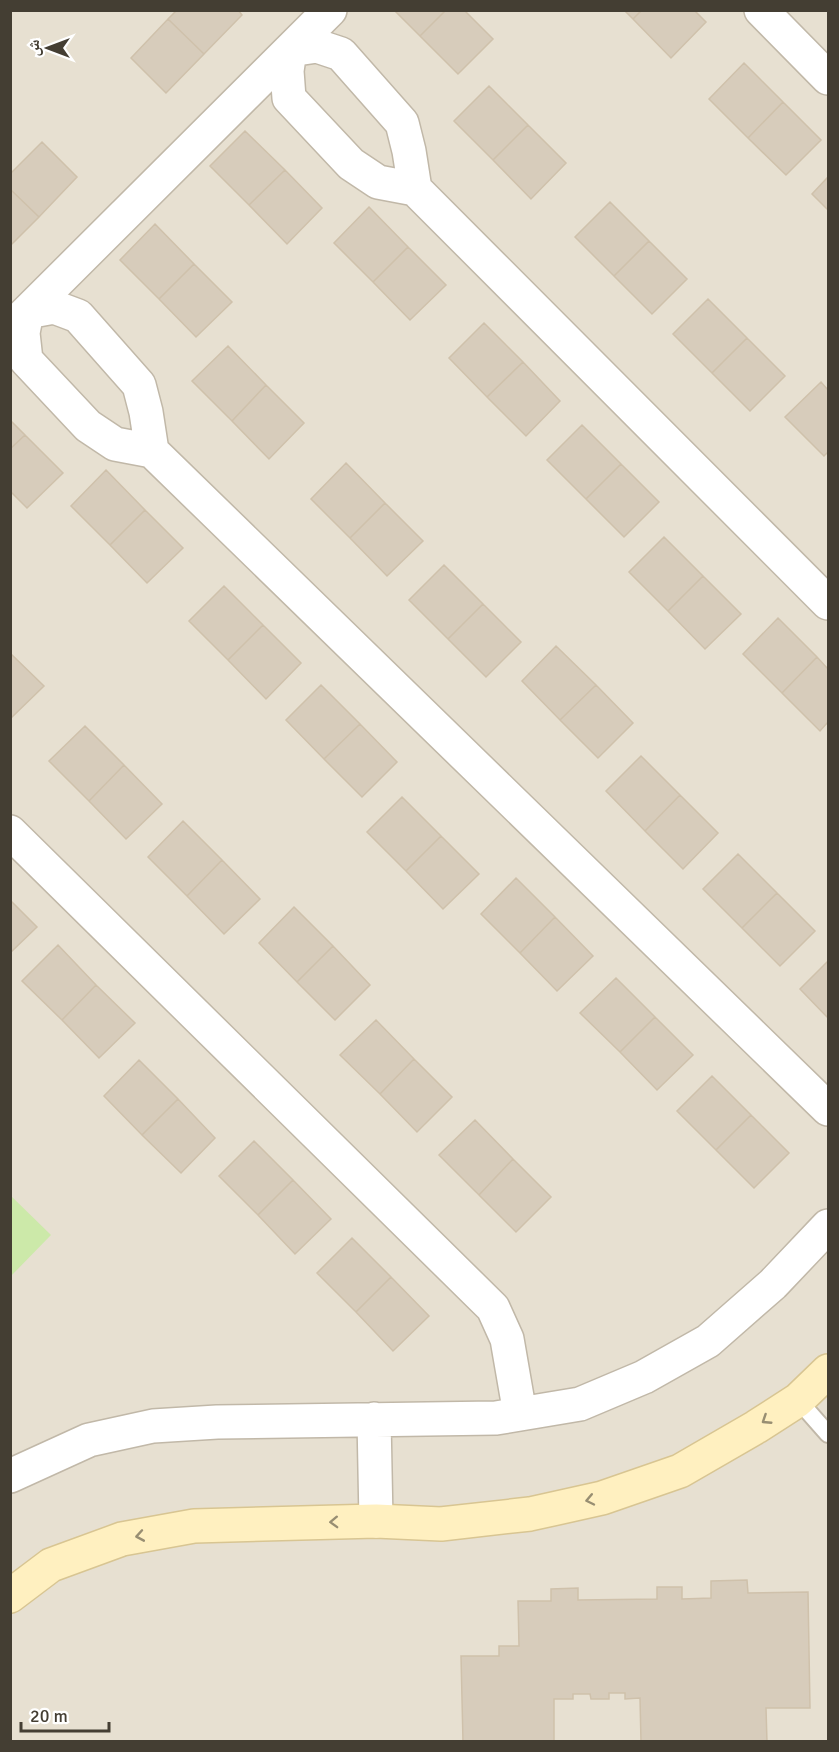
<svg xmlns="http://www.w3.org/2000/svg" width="839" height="1752" viewBox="0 0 839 1752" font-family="Signika,'Noto Naskh Arabic',sans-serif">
	<rect width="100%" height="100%" fill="#f2eee3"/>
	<!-- residential -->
	<path fill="#e7e0d1" d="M11,11H828V1741H11Z"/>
	<!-- grass -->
	<path fill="#cce9a9" d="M10,1195L51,1235L11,1276H10Z"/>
	<!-- building -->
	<path fill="#d7ccbb" stroke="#cfc1ab" stroke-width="1.5" d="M177,10H238L242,15L204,54L168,19Z
		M394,10H446L420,36Z
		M446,10H464L493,39L458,74L420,36Z
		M624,10H642L633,19Z
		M642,10H694L706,22L671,58L633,19Z
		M168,19L204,54L166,93L131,58Z
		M744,63L783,102L748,138L709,99Z
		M489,86L528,125L493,160L454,121Z
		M783,102L821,140L786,175L748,138Z
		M528,125L566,163L531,199L493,160Z
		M245,131L285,170L249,205L210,166Z
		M42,142L77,177L39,217L10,189V174Z
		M285,170L322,208L287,244L249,205Z
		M828,177V210L812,194Z
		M10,189L39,217L10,246Z
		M610,202L649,241L614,276L575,237Z
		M369,207L408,247L373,282L334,243Z
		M155,224L194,264L159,299L120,260Z
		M649,241L687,279L652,314L614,276Z
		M408,247L446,285L410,320L373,282Z
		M194,264L232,302L196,337L159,299Z
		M708,299L747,338L712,373L673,334Z
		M484,323L523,362L487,397L449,358Z
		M747,338L785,376L750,411L712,373Z
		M228,346L266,385L232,421L192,381Z
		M523,362L560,401L526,436L487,397Z
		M821,382L828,390V452L824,456L785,417Z
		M266,385L304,423L269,459L232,421Z
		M10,420L25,435L10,449Z
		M582,425L621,464L586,499L547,460Z
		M25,435L63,473L27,508L10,491V449Z
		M346,463L385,503L350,538L311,499Z
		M621,464L659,502L624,537L586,499Z
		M106,470L145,510L110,545L71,506Z
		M385,503L423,541L387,576L350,538Z
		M145,510L183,548L147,583L110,545Z
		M664,537L703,576L668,611L629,572Z
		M444,565L483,604L448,639L409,600Z
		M703,576L741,614L705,649L668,611Z
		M224,586L263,625L228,660L189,621Z
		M483,604L521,642L486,677L448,639Z
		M778,618L817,657L782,693L743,654Z
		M263,625L301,663L266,699L228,660Z
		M556,646L596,685L560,720L522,681Z
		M10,653L44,686L10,719Z
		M817,657L828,669V722L820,731L782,693Z
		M321,685L360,724L324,759L286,720Z
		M596,685L633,723L598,758L560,720Z
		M360,724L397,762L362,797L324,759Z
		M85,726L124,765L89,801L49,761Z
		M641,756L680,795L645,831L606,791Z
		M124,765L162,804L126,839L89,801Z
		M680,795L718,833L683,869L645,831Z
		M402,797L441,836L406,871L367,832Z
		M183,821L222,860L187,896L148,857Z
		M441,836L479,874L443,909L406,871Z
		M738,854L777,893L742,928L703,889Z
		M222,860L260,899L224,934L187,896Z
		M516,878L555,917L520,953L481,914Z
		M777,893L815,931L780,966L742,928Z
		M10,900L37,927L10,953Z
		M294,907L333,946L297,982L259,943Z
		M555,917L593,956L557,991L520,953Z
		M58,945L96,985L62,1020L22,981Z
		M333,946L370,985L335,1020L297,982Z
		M828,961V1018L800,989Z
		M616,978L655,1017L620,1052L580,1013Z
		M96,985L135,1023L99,1058L62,1020Z
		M655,1017L693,1055L657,1090L620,1052Z
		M376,1020L414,1059L380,1094L340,1055Z
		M414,1059L452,1097L417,1132L380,1094Z
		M139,1060L178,1099L142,1135L104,1096Z
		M712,1076L751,1115L716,1150L677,1111Z
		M178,1099L215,1138L181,1173L142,1135Z
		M751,1115L789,1153L754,1188L716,1150Z
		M475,1120L513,1159L479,1195L439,1155Z
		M254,1141L293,1180L258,1215L219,1176Z
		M513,1159L551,1197L516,1232L479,1195Z
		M293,1180L331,1219L295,1254L258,1215Z
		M352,1238L391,1277L356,1312L317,1273Z
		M391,1277L429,1316L393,1351L356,1312Z
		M747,1580L748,1593L808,1592L810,1708H766L767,1742H641L640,1698L625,1699V1693H609V1699H591L590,1694H573V1699H554V1742H463L461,1656H499V1646H519L518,1601H551V1589L578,1588V1600L657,1599V1587H682V1599L711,1598V1581Z"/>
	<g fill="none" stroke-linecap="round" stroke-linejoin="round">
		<defs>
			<path id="lane" d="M798,1400L828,1434"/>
			<path id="street" d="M761,10L828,78
				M415,189L409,151L402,123L341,54L317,46L290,50L287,71L289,98L351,164L378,182L415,189L828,603
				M23,316L330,10
				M152,451L146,412L139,385L78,316L54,307L27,312L23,333L26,360L88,426L115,444L152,451L828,1109
				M10,832L493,1308L507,1339L520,1414
				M374,1419L376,1521
				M10,1476L89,1440L153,1426L217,1422L496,1418L580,1404L644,1377L708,1341L773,1284L828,1226"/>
			<path id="secondary" d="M10,1596L51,1565L122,1539L194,1526L376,1521L441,1524L530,1514L602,1498L680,1471L756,1427L798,1400L828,1371"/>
		</defs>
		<!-- lane casing -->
		<use href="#lane" stroke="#c1b8a8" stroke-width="20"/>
		<!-- street casing -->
		<use href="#street" stroke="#c1b8a8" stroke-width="36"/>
		<!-- secondary casing -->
		<use href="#secondary" stroke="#d8c592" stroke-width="36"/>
		<!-- lane -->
		<use href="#lane" stroke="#fff" stroke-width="16"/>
		<!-- street -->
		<use href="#street" stroke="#fff" stroke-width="33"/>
		<!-- secondary -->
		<use href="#secondary" stroke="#fff0c0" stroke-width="33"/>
	</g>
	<!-- one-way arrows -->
	<defs><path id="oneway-chevron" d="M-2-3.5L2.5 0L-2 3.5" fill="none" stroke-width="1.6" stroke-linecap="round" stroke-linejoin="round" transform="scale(1.5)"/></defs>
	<g stroke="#988e72">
		<use href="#oneway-chevron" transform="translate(766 1420) rotate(147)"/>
		<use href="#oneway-chevron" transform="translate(590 1500) rotate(168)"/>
		<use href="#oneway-chevron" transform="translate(334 1522) rotate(178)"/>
		<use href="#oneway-chevron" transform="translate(140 1536) rotate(170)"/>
	</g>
	<!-- border -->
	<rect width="839" height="1752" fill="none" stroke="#443e33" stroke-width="24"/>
	<!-- north arrow -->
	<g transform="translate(48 48) rotate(270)" stroke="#ffffff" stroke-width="4.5" paint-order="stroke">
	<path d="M0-4.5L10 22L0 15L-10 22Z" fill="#443e33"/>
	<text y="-9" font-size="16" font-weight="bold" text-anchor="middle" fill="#443e33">ش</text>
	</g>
	<!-- scale -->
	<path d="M21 1722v9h88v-9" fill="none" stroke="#443e33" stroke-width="3"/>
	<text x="30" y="1722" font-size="18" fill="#443e33" stroke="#ffffff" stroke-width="4.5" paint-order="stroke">20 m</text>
</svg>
